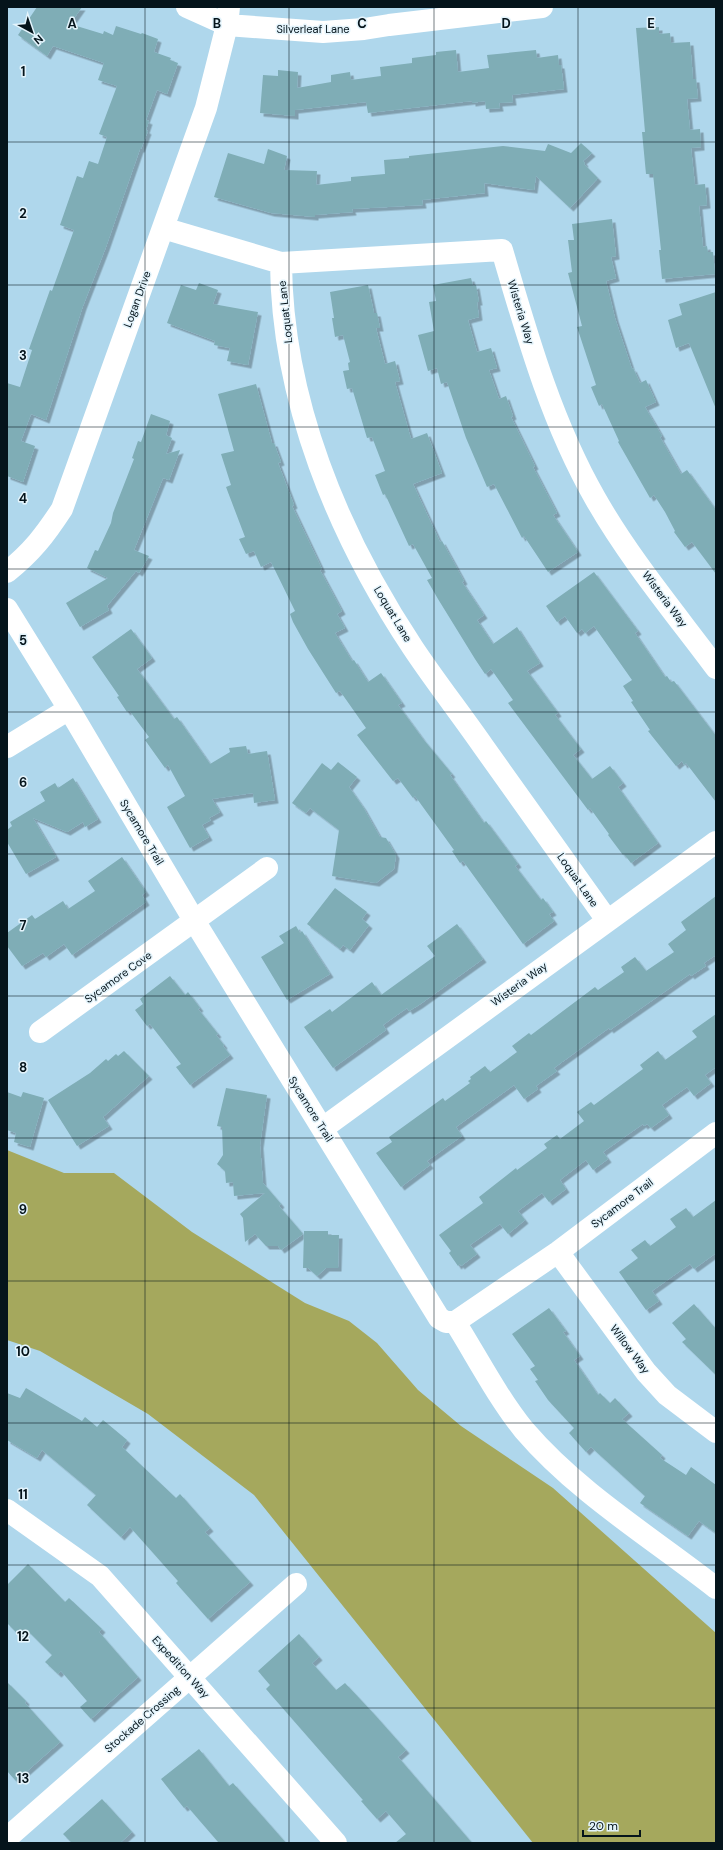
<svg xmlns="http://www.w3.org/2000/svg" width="723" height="1850" viewBox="0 0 723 1850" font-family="'DM Sans',sans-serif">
	<defs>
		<filter id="shadow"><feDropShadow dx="3.5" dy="3.5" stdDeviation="0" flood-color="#0004"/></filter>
	</defs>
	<rect width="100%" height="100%" fill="#afd7ec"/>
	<!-- forest -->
	<path fill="#a5a85d" d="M7,1150L64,1173H114L192,1232L305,1303L349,1321L377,1343L418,1390L461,1426L553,1488L716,1633V1843H533L254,1495L148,1414L40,1351L7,1340Z"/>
	<!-- building -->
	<path fill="#7fadb6" filter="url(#shadow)" d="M37,7H82L70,24L103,34L104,31L113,35L116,26L141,34L142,33L158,39L154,52L171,58L170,60L178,63L167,94L157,90L146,120L149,121L146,130L148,131L141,149H140L106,247L83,306L46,420L31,414L21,441L35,446L23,482L7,476V383L20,387L32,350L29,349L50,290L52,291L74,230L60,225L77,176L83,178L89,161L98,164L107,137L99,134L117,86L98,80L104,63L53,46L47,56L18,35Z
		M659,27V34L670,33L671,43L690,42L693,79H696L698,98L687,99L690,130L700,129L701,147L691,148L695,185L705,184L707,205L699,206L703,247L707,246L708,252H713L715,274L662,279L659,250H661L653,174H646L642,132H645L636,28Z
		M456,50L458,72L489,68L487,55L536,50L537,58L558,55L559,65H561L564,89L512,95L513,102L499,103L500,108L486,109L485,101L472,103V101L368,113L366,102L295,110V116L260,113L263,75L278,76V70L298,72L297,88L331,82V75L350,72L351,80L381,76L380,67L412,63V58L436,55V52Z
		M581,143L592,153L583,161L585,163L584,164L598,178L570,208L536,176L534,190L484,183L485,193L422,200L423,205L352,209L353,212L315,215V217L271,213L214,197L228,153L264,164L268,149L287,156L284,170L317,171L316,185L351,181V177L385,174L384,160L409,158V156L503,146L545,151L548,144L571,153Z
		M612,219L616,256L611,257L616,278L606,281L615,318L632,369L633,368L640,383L646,380L656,402L645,407L662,436L660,437L681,474L687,470L716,510V574L692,542L685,547L674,532L675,531L665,512L654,495L650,498L618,442L619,441L602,404L599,406L591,387L596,385L577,327L582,326L568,273L572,272L568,240H574L572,224Z
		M471,278L473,286L476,285L479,302H477L479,317L468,320L477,352L491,348L497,368L489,370L499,399L506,396L513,416L511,417L535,466L533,467L557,513L553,515L578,552L548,572L524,536L522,538L494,484L487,487L466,438L447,382L441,384L437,368L428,371L418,335L434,331L429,302L436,301L433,285Z
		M199,283L218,290L213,304L258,312L248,365L227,361L230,348L214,345L215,341L167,323L181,285L196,290Z
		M368,285L374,313H377L380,328H376L385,364L395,361L400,381L395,382L411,439L427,433L442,473L413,484L440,542L442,541L464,581L462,582L484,615L477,620L493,644L517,627L540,663L527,671L558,713L555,715L581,749L573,755L592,779L610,766L623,783L618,787L658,843L631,863L624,854L623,855L608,835L609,834L590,808L588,810L508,703L513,700L491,669L485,674L475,659L438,599L427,580L432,578L413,544L409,546L385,494L383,495L375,475L385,471L372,437L367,438L352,388L347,389L343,371L349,370L348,363L350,362L343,335L335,337L332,318H334L330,292Z
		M716,292V409L689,343L676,348L668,320L682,315L679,304Z
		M256,384L272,443H274L281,462L278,463L294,505L292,506L322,569L320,570L342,611L337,614L345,628L335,633L352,661L354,660L368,682L381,673L402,703L398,705L423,739L452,774L450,775L484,823L486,821L518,864L515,866L541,900L543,898L553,912L549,914L554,921L523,944L463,861L460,863L452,851L454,850L415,796L413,798L398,778L393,781L357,735L366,728L340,691L336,693L308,649L293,622L290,614L295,611L271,562L261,567L254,551L246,554L239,539L245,537L226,487L231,485L221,454L234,451L218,394Z
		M151,414L170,421L166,435L172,438L166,454L180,450L169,480L163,478L134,550L149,556L139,573L136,571L107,606L109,610L80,627L66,603L108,578L87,568L95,550L98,551L111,523L113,513L134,459L132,458L138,441L141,442Z
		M594,572L638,631L635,633L665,677L667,676L671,682L674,681L716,736V802L686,763L684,765L682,761L676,766L648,731L650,730L631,702L633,701L623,686L632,680L594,626L585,633L582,629L577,633L565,616L557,622L546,606Z
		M131,629L152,658L137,669L174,719L177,717L210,764L230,752L229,748L246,746L248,754L267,751L275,800L254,803L253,793L212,799L220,812L209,818L211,820L202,825L209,837L190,848L167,807L185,796L168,765L165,768L145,740L149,737L129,710L127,712L117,697L119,696L92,657Z
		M338,762L357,777L349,787L363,807L380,837L386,838L396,855L394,869L376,883L332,876L339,830L310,808L306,813L292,803L322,763L331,770Z
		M73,778L98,819L85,827L83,822L67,832L33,818L56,857L26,874L7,842V830L12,826L10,822L45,801L40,792L55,783L58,788Z
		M122,857L146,892L142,895L146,902L72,955L64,944L46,957L43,953L22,966L7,946V933L32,915L35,919L63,901L68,909L95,891L88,881Z
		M335,888L367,912L362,919L369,925L350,950L343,945L340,949L307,924Z
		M716,896V955L704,963L706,966L691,976L690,974L610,1030L609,1028L554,1068L557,1071L536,1086L538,1089L524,1099L514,1085L456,1127L462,1136L427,1161L430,1165L401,1187L376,1153L392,1142L389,1137L443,1098L445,1101L470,1083L468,1081L471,1079L470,1077L485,1066L490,1072L517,1052L512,1046L529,1033L531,1035L595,987L598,990L624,972L621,967L635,957L646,971L674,952L668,944L686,930L681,922Z
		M457,924L483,959L419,1005L409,1011L407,1008L383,1025L386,1030L333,1068L304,1027L330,1009L332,1012L372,982L381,995L435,956L427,946Z
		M296,926L300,933L302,931L330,974L287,1000L261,957L284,943L279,936Z
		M170,976L185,995L188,992L200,1008L198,1009L218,1034L216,1035L224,1045L223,1046L230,1055L190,1085L176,1067L181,1064L150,1024L147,1026L135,1010L143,1004L140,999Z
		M716,1014V1067L705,1075L711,1083L694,1096L687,1087L662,1105L669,1115L651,1128L647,1124L644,1126L643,1124L603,1152L608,1159L593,1170L586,1160L560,1180L566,1189L549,1202L542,1193L518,1211L525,1220L508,1234L500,1224L470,1245L477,1254L461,1266L460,1264L458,1266L449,1253L451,1251L439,1235L483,1203L479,1197L516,1168L517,1170L547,1148L544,1144L557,1135L560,1139L584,1121L577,1112L591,1102L594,1105L643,1069L640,1065L658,1051L665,1060L697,1037L692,1031Z
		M124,1051L149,1076L103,1117L109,1126L77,1146L48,1100L90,1073L106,1059L108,1061L116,1054L118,1056Z
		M226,1088L267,1095L260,1145L263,1183L281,1204L279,1206L303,1234L281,1250L278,1246H266L255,1234L245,1242L243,1218L240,1214L265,1193L234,1196L233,1182L226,1183L225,1171L217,1164L223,1155L222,1127L217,1126Z
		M7,1092L21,1097L23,1092L44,1098L30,1147L14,1142L16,1133L7,1130Z
		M716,1200V1253L694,1269L690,1264L652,1291L659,1301L646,1310L619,1272L638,1258L631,1250L645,1240L650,1246L676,1227L670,1219L686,1208L693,1217Z
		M304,1231H328V1235H339L338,1268H326L317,1276L308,1268H303Z
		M694,1304L716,1329V1375L682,1342L686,1339L672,1323Z
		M549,1308L566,1331L563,1332L580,1356L574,1360L598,1395L600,1393L610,1403L615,1398L629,1413L622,1419L662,1455L660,1458L686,1475L691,1467L716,1485V1533L699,1521L688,1536L640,1503L645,1496L591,1447L586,1452L569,1433L574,1428L548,1400L535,1381L538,1380L530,1369L535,1366L512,1334Z
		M26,1388L82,1421L85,1417L97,1427L103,1420L127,1440L122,1447L176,1498L180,1494L210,1528L205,1532L250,1582L208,1619L176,1583L178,1581L130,1527L121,1537L87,1505L96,1495L42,1450L37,1458L7,1440V1393L20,1398Z
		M28,1564L65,1602L69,1598L102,1629L99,1632L138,1677L91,1719L80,1707L87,1701L61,1671L58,1674L45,1662L52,1655L27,1630L20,1636L7,1623V1585Z
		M299,1634L319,1657L312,1663L336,1690L345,1683L374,1714L406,1750L398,1757L472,1843H395L406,1834L386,1811L377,1819L361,1801L363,1800L266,1689L270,1685L258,1671Z
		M7,1682L26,1701L25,1703L60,1742L16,1781L7,1771Z
		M199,1749L229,1786L233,1783L286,1843H219L187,1806L184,1808L161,1779Z
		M102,1799L132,1832L120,1843H72L63,1834Z"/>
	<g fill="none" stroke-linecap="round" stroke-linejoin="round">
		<!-- minor -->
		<path stroke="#fff" stroke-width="22" d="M187,7L227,25L323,32L364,29L389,25L542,7
			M163,228L281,263L502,250C527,335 551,421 595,498C629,558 675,613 716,668
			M281,263C282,400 338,535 413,648C435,681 460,713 483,746C525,804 566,862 607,920
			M7,572C32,552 45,535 62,509L206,108L227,25L229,7
			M7,609L69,709L195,922L439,1318L446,1322H455L558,1252L716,1133
			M7,747L69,709
			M40,1032L267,868
			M323,1128L716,842
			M558,1252L646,1372L667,1395L716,1432
			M455,1322C477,1357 498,1398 524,1430C578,1493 651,1537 716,1588
			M7,1510L100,1576L336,1843
			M7,1838L296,1584"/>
	</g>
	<!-- grid -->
	<path fill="none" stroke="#05141b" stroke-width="1" stroke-opacity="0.55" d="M145,7V1843M289,7V1843M434,7V1843M578,7V1843M7,142H716M7,285H716M7,427H716M7,569H716M7,712H716M7,854H716M7,996H716M7,1138H716M7,1281H716M7,1423H716M7,1565H716M7,1708H716"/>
	<g text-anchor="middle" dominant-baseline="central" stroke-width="3" stroke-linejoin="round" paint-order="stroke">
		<!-- street labels -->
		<g font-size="11" fill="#05141b" stroke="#e4f4fc">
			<text x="313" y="29">Silverleaf Lane</text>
			<text transform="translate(137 299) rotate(-70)">Logan Drive</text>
			<text transform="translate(285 312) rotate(-96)">Loquat Lane</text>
			<text transform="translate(521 312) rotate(73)">Wisteria Way</text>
			<text transform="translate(665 599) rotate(53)">Wisteria Way</text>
			<text transform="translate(393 614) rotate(59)">Loquat Lane</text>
			<text transform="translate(142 832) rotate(59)">Sycamore Trail</text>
			<text transform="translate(578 880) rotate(55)">Loquat Lane</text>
			<text transform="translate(118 977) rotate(-36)">Sycamore Cove</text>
			<text transform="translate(519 984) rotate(-36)">Wisteria Way</text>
			<text transform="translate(311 1109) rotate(58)">Sycamore Trail</text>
			<text transform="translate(622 1203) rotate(-37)">Sycamore Trail</text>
			<text transform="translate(630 1349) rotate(53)">Willow Way</text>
			<text transform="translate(181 1667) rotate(48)">Expedition Way</text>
			<text transform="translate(142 1719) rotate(-41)">Stockade Crossing</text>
		</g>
	</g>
	<g font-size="13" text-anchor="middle" font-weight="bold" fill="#05141b" stroke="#e4f4fc" stroke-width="3" stroke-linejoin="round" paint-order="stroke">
		<text x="72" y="28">A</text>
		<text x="217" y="28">B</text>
		<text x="362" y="28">C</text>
		<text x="506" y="28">D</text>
		<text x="651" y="28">E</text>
		<text x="23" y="76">1</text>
		<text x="23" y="218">2</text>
		<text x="23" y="360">3</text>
		<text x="23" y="503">4</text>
		<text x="23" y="645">5</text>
		<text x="23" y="787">6</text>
		<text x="23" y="930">7</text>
		<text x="23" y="1072">8</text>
		<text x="23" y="1214">9</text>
		<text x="23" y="1356">10</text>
		<text x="23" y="1499">11</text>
		<text x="23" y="1641">12</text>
		<text x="23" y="1783">13</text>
	</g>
	<!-- border -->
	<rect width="723" height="1850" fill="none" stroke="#05141b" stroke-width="16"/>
	<!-- north arrow -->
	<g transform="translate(32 32) rotate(140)" stroke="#e4f4fc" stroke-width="3" paint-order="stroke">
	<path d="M0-3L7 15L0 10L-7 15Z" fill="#05141b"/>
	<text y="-6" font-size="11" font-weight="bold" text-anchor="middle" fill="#05141b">N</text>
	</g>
	<!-- scale -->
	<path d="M583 1830v6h57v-6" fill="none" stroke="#05141b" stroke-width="2"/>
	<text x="589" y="1830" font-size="12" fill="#05141b" stroke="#e4f4fc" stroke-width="3" paint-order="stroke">20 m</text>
</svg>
